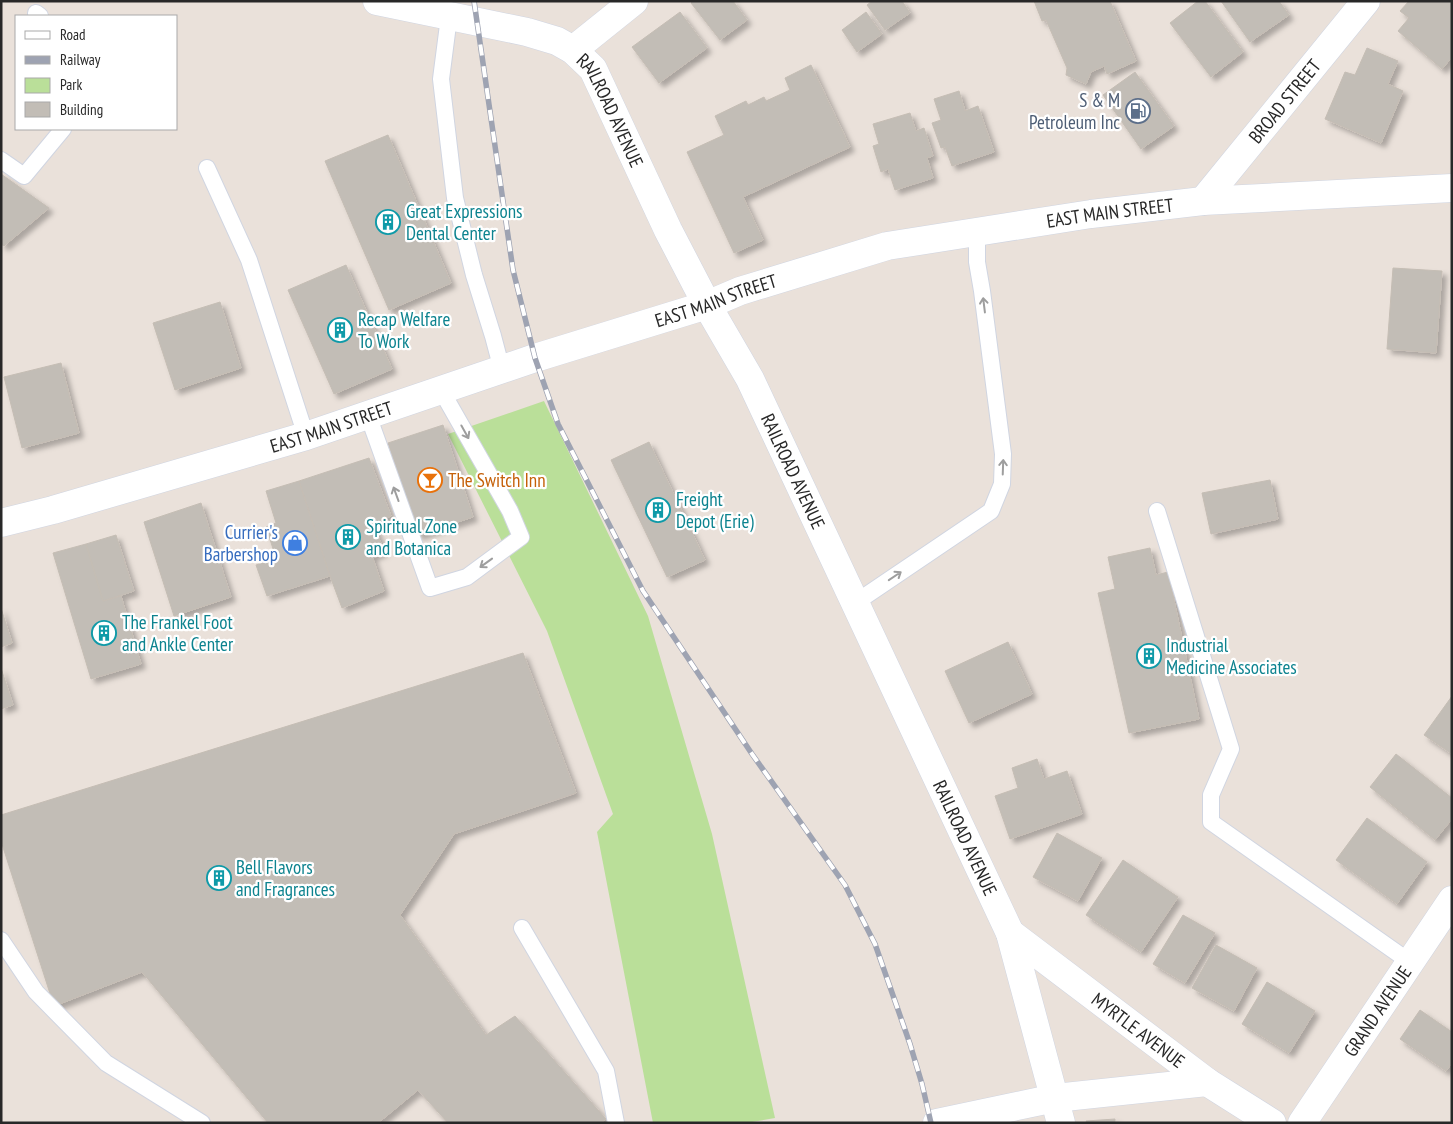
<svg xmlns="http://www.w3.org/2000/svg" width="1453" height="1124" viewBox="0 0 1453 1124" font-family="'PT Sans Narrow',sans-serif">
	<defs>
		<filter id="shadow"><feDropShadow dx="4.5" dy="4.5" stdDeviation="2.5" flood-color="#0004"/></filter>
	</defs>
	<rect width="100%" height="100%" fill="#eae1da"/>
	<!-- green -->
	<path fill="#badf99" d="M544,401L648,616L712,834L775,1118L746,1123H653L597,832L613,814L547,631L448,434Z"/>
	<!-- building -->
	<path fill="#c2bdb6" stroke="#c5bdb4" filter="url(#shadow)" d="M693,1H733L747,20L720,40L691,3Z
		M872,1H902L910,13L885,30L867,5Z
		M1034,1H1110L1136,61L1107,74L1104,66L1091,72L1086,84L1066,75L1067,68L1046,20L1042,21Z
		M1198,1H1205L1243,52L1211,77L1170,23Z
		M1221,1H1279L1289,15L1250,42Z
		M1409,1H1452V57L1442,69L1398,31L1409,18L1400,11Z
		M680,12L707,48L659,83L632,47Z
		M866,12L882,34L857,52L842,30Z
		M1367,48L1398,61L1388,84L1403,91L1381,143L1325,119L1345,72L1355,75Z
		M811,65L850,147L743,197L763,240L734,253L687,152L724,135L715,116L746,101L748,105L764,97L766,101L790,90L785,78Z
		M1135,72L1174,126L1141,149L1103,95Z
		M959,91L965,111L978,106L994,152L952,166L945,147L941,148L932,123L941,120L934,99Z
		M910,113L916,131L924,128L933,156L927,158L933,178L895,190L888,169L881,172L873,146L879,144L873,124Z
		M388,135L451,283L389,310L325,161Z
		M1,174L49,208L4,246L1,244Z
		M346,265L392,369L334,394L288,290Z
		M1393,268L1442,271L1436,353L1387,349Z
		M220,302L241,368L175,390L153,323Z
		M61,363L79,433L22,448L4,377Z
		M443,425L473,517L418,535L388,443Z
		M649,442L705,560L667,577L611,460Z
		M369,458L391,516L373,523L384,551L372,556L384,591L342,608L330,576L299,481Z
		M1270,480L1278,519L1211,534L1202,493Z
		M299,481L330,576L267,596L256,565L276,558L266,527L276,523L266,491Z
		M201,503L231,597L174,616L144,522Z
		M116,535L134,591L103,601L86,544Z
		M86,544L103,601L121,596L141,664L91,679L53,553Z
		M1150,548L1156,575L1168,572L1199,719L1129,733L1098,593L1115,589L1108,557Z
		M1,608L12,643L1,647Z
		M1008,642L1032,694L969,723L945,671Z
		M523,653L576,793L454,834L400,915L486,1035L515,1016L606,1119L600,1123H448L418,1090L378,1123H268L142,972L54,1006L1,841V815Z
		M1,668L13,705L1,709Z
		M1452,696V754L1424,735Z
		M1396,754L1452,798V819L1435,840L1370,787Z
		M1037,759L1044,779L1067,771L1082,814L1010,839L995,796L1018,788L1012,768Z
		M1367,818L1427,862L1397,904L1336,860Z
		M1057,833L1102,858L1078,901L1033,877Z
		M1123,860L1178,897L1141,952L1086,915Z
		M1183,915L1215,933L1185,983L1153,964Z
		M1216,945L1257,968L1234,1011L1192,988Z
		M1267,982L1315,1011L1289,1053L1242,1024Z
		M1420,1010L1452,1032V1063L1446,1071L1400,1039Z
		M1115,1119V1123H1087L1086,1121Z"/>
	<g fill="none" stroke-linecap="round" stroke-linejoin="round">
		<defs>
			<path id="service" d="M36,13L40,16
				M449,17L441,79L455,198L474,275L493,336L502,370
				M1,160L24,176L63,129
				M207,168L249,260L306,436
				M368,415L430,588L467,577L521,537L510,511L441,390
				M1157,511L1231,749L1211,795V822L1410,962
				M855,603L991,511L1002,484L1003,454L982,291L977,262V232
				M522,928L606,1071L616,1123
				M1,940L36,992L106,1063L202,1123"/>
			<g id="minor">
				<path id="s1" d="M377,1L527,32L557,41L573,50L593,69L668,230L707,305L750,379L1010,933L1061,1123"/>
				<path d="M573,50L634,1"/>
				<path id="s2" d="M1203,201L1366,1"/>
				<path id="s3" d="M1010,933L1207,1082L1272,1123"/>
				<path d="M937,1123L1055,1098L1207,1082"/>
				<path id="s4" d="M1302,1123L1452,900"/>
			</g>
			<g id="secondary">
				<path id="s5" d="M1,523L53,510L306,436L535,358L707,305L740,291L887,246L1091,214L1203,201L1452,188"/>
			</g>
		</defs>
		<!-- service casing -->
		<use href="#service" stroke="#d0d5e1" stroke-width="18"/>
		<!-- minor casing -->
		<use href="#minor" stroke="#d0d5e1" stroke-width="29"/>
		<!-- secondary casing -->
		<use href="#secondary" stroke="#d0d5e1" stroke-width="29"/>
		<!-- service -->
		<use href="#service" stroke="#fff" stroke-width="16"/>
		<!-- minor -->
		<use href="#minor" stroke="#fff" stroke-width="28"/>
		<!-- secondary -->
		<use href="#secondary" stroke="#fff" stroke-width="28"/>
		<defs>
			<path id="rail" d="M474,1L513,270L535,358L558,424L643,591L752,754L845,885L875,944L910,1044L922,1084L931,1123"/>
		</defs>
		<!-- rail casing -->
		<use href="#rail" stroke="#9ea3b2" stroke-width="5.5"/>
		<!-- rail -->
		<use href="#rail" stroke="#fff" stroke-width="4" stroke-dasharray="11" stroke-linecap="butt"/>
	</g>
	<!-- one-way arrows -->
	<defs><path id="oneway-shaft" d="M-6 0H5M1.5-3L5.5 0L1.5 3" fill="none" stroke-width="1.6" stroke-linecap="round" stroke-linejoin="round" transform="scale(1.25)"/></defs>
	<g stroke="#9e9e9e">
		<use href="#oneway-shaft" transform="translate(984 305) rotate(-97)"/>
		<use href="#oneway-shaft" transform="translate(465 432) rotate(61)"/>
		<use href="#oneway-shaft" transform="translate(1003 467) rotate(-88)"/>
		<use href="#oneway-shaft" transform="translate(396 494) rotate(-110)"/>
		<use href="#oneway-shaft" transform="translate(486 563) rotate(144)"/>
		<use href="#oneway-shaft" transform="translate(895 576) rotate(-34)"/>
	</g>
	<!-- icons -->
	<defs>
		<symbol id="fuel-ring" viewBox="-11 -11 22 22"><circle r="9.5" fill="#fff" stroke="#5c6f8a" stroke-width="1.5"/><path d="M-5.5-6h7V0h2V4h1.3V-2.5L3-4.5l.8-.8L6-3V5H2.5V1h-1V6h-7ZM-4.2-4.7v3.2H.2V-4.7Z" fill="#5c6f8a"/></symbol>
		<symbol id="building-ring" viewBox="-11 -11 22 22"><circle r="9.5" fill="#fff" stroke="#0f9aa8" stroke-width="1.5"/><path d="M-4-6H4V6H1V3H-1V6H-4ZM-2.5-4.3h1.7v1.8h-1.7ZM.8-4.3h1.7v1.8H.8ZM-2.5-1h1.7V.8h-1.7ZM.8-1h1.7V.8H.8Z" fill="#0f9aa8"/></symbol>
		<symbol id="bar-ring" viewBox="-11 -11 22 22"><circle r="9.5" fill="#fff" stroke="#e8710a" stroke-width="1.5"/><path d="M-6-5H6L.8 .8V4.5H3.5V6h-7V4.5H-.8V.8Z" fill="#e8710a"/></symbol>
		<symbol id="shop-ring" viewBox="-11 -11 22 22"><circle r="9.5" fill="#fff" stroke="#3f7fe0" stroke-width="1.5"/><path d="M-5-2.5h2.3a2.7 3.5 0 0 1 5.4 0H5L5.5 6h-11ZM-1.5-2.5h3a1.5 2.3 0 0 0-3 0Z" fill="#3f7fe0"/></symbol>
	</defs>
	<g fill-rule="evenodd">
		<use href="#fuel-ring" x="1124" y="97" width="28" height="28"/>
		<use href="#building-ring" x="374" y="208" width="28" height="28"/>
		<use href="#building-ring" x="326" y="316" width="28" height="28"/>
		<use href="#bar-ring" x="416" y="466" width="28" height="28"/>
		<use href="#building-ring" x="644" y="496" width="28" height="28"/>
		<use href="#building-ring" x="334" y="523" width="28" height="28"/>
		<use href="#shop-ring" x="281" y="529" width="28" height="28"/>
		<use href="#building-ring" x="90" y="619" width="28" height="28"/>
		<use href="#building-ring" x="1135" y="642" width="28" height="28"/>
		<use href="#building-ring" x="205" y="864" width="28" height="28"/>
	</g>
	<g text-anchor="middle" dominant-baseline="central" stroke-width="4.5" stroke-linejoin="round" paint-order="stroke">
		<!-- service labels -->
		<g font-size="19" fill="#4e5e75" stroke="#fff" text-anchor="end">
			<text x="1120" y="100">S &amp; M<tspan x="1120" dy="22">Petroleum Inc</tspan></text>
		</g>
		<!-- street labels -->
		<g font-size="19" fill="#282828" stroke="#fff">
			<text stroke="none"><textPath href="#s2" startOffset="129">BROAD STREET</textPath></text>
			<text stroke="none"><textPath href="#s1" startOffset="275">RAILROAD AVENUE</textPath></text>
			<text stroke="none"><textPath href="#s5" startOffset="1154">EAST MAIN STREET</textPath></text>
			<text stroke="none"><textPath href="#s5" startOffset="749">EAST MAIN STREET</textPath></text>
			<text stroke="none"><textPath href="#s5" startOffset="344">EAST MAIN STREET</textPath></text>
			<text stroke="none"><textPath href="#s1" startOffset="680">RAILROAD AVENUE</textPath></text>
			<text stroke="none"><textPath href="#s1" startOffset="1085">RAILROAD AVENUE</textPath></text>
			<text stroke="none"><textPath href="#s4" startOffset="135">GRAND AVENUE</textPath></text>
			<text stroke="none"><textPath href="#s3" startOffset="161">MYRTLE AVENUE</textPath></text>
		</g>
		<!-- culture labels -->
		<g font-size="19" fill="#0d838f" stroke="#fff" text-anchor="start">
			<text x="406" y="211">Great Expressions<tspan x="406" dy="22">Dental Center</tspan></text>
			<text x="358" y="319">Recap Welfare<tspan x="358" dy="22">To Work</tspan></text>
			<text x="676" y="499">Freight<tspan x="676" dy="22">Depot (Erie)</tspan></text>
			<text x="366" y="526">Spiritual Zone<tspan x="366" dy="22">and Botanica</tspan></text>
			<text x="122" y="622">The Frankel Foot<tspan x="122" dy="22">and Ankle Center</tspan></text>
			<text x="1166" y="645">Industrial<tspan x="1166" dy="22">Medicine Associates</tspan></text>
			<text x="236" y="867">Bell Flavors<tspan x="236" dy="22">and Fragrances</tspan></text>
		</g>
		<!-- food labels -->
		<g font-size="19" fill="#c56008" stroke="#fff" text-anchor="start">
			<text x="448" y="480">The Switch Inn</text>
		</g>
		<!-- shop labels -->
		<g font-size="19" fill="#366cbe" stroke="#fff" text-anchor="end">
			<text x="278" y="532">Currier's<tspan x="278" dy="22">Barbershop</tspan></text>
		</g>
	</g>
	<!-- border -->
	<rect width="1453" height="1124" fill="none" stroke="#282828" stroke-width="5"/>
	<!-- legend -->
	<rect x="15" y="15" width="162" height="115" fill="#ffffff" stroke="#a9a9a9"/>
	<rect x="25" y="31" width="25" height="8" fill="#ffffff" stroke="#a9a9a9"/>
	<text x="60" y="40" font-size="15" fill="#282828">Road</text>
	<rect x="25" y="56" width="25" height="8" fill="#9ea3b2" stroke="#a9a9a9"/>
	<text x="60" y="65" font-size="15" fill="#282828">Railway</text>
	<rect x="25" y="78" width="25" height="15" fill="#badf99" stroke="#a9a9a9"/>
	<text x="60" y="90" font-size="15" fill="#282828">Park</text>
	<rect x="25" y="102" width="25" height="15" fill="#c2bdb6" stroke="#a9a9a9"/>
	<text x="60" y="115" font-size="15" fill="#282828">Building</text>
</svg>
